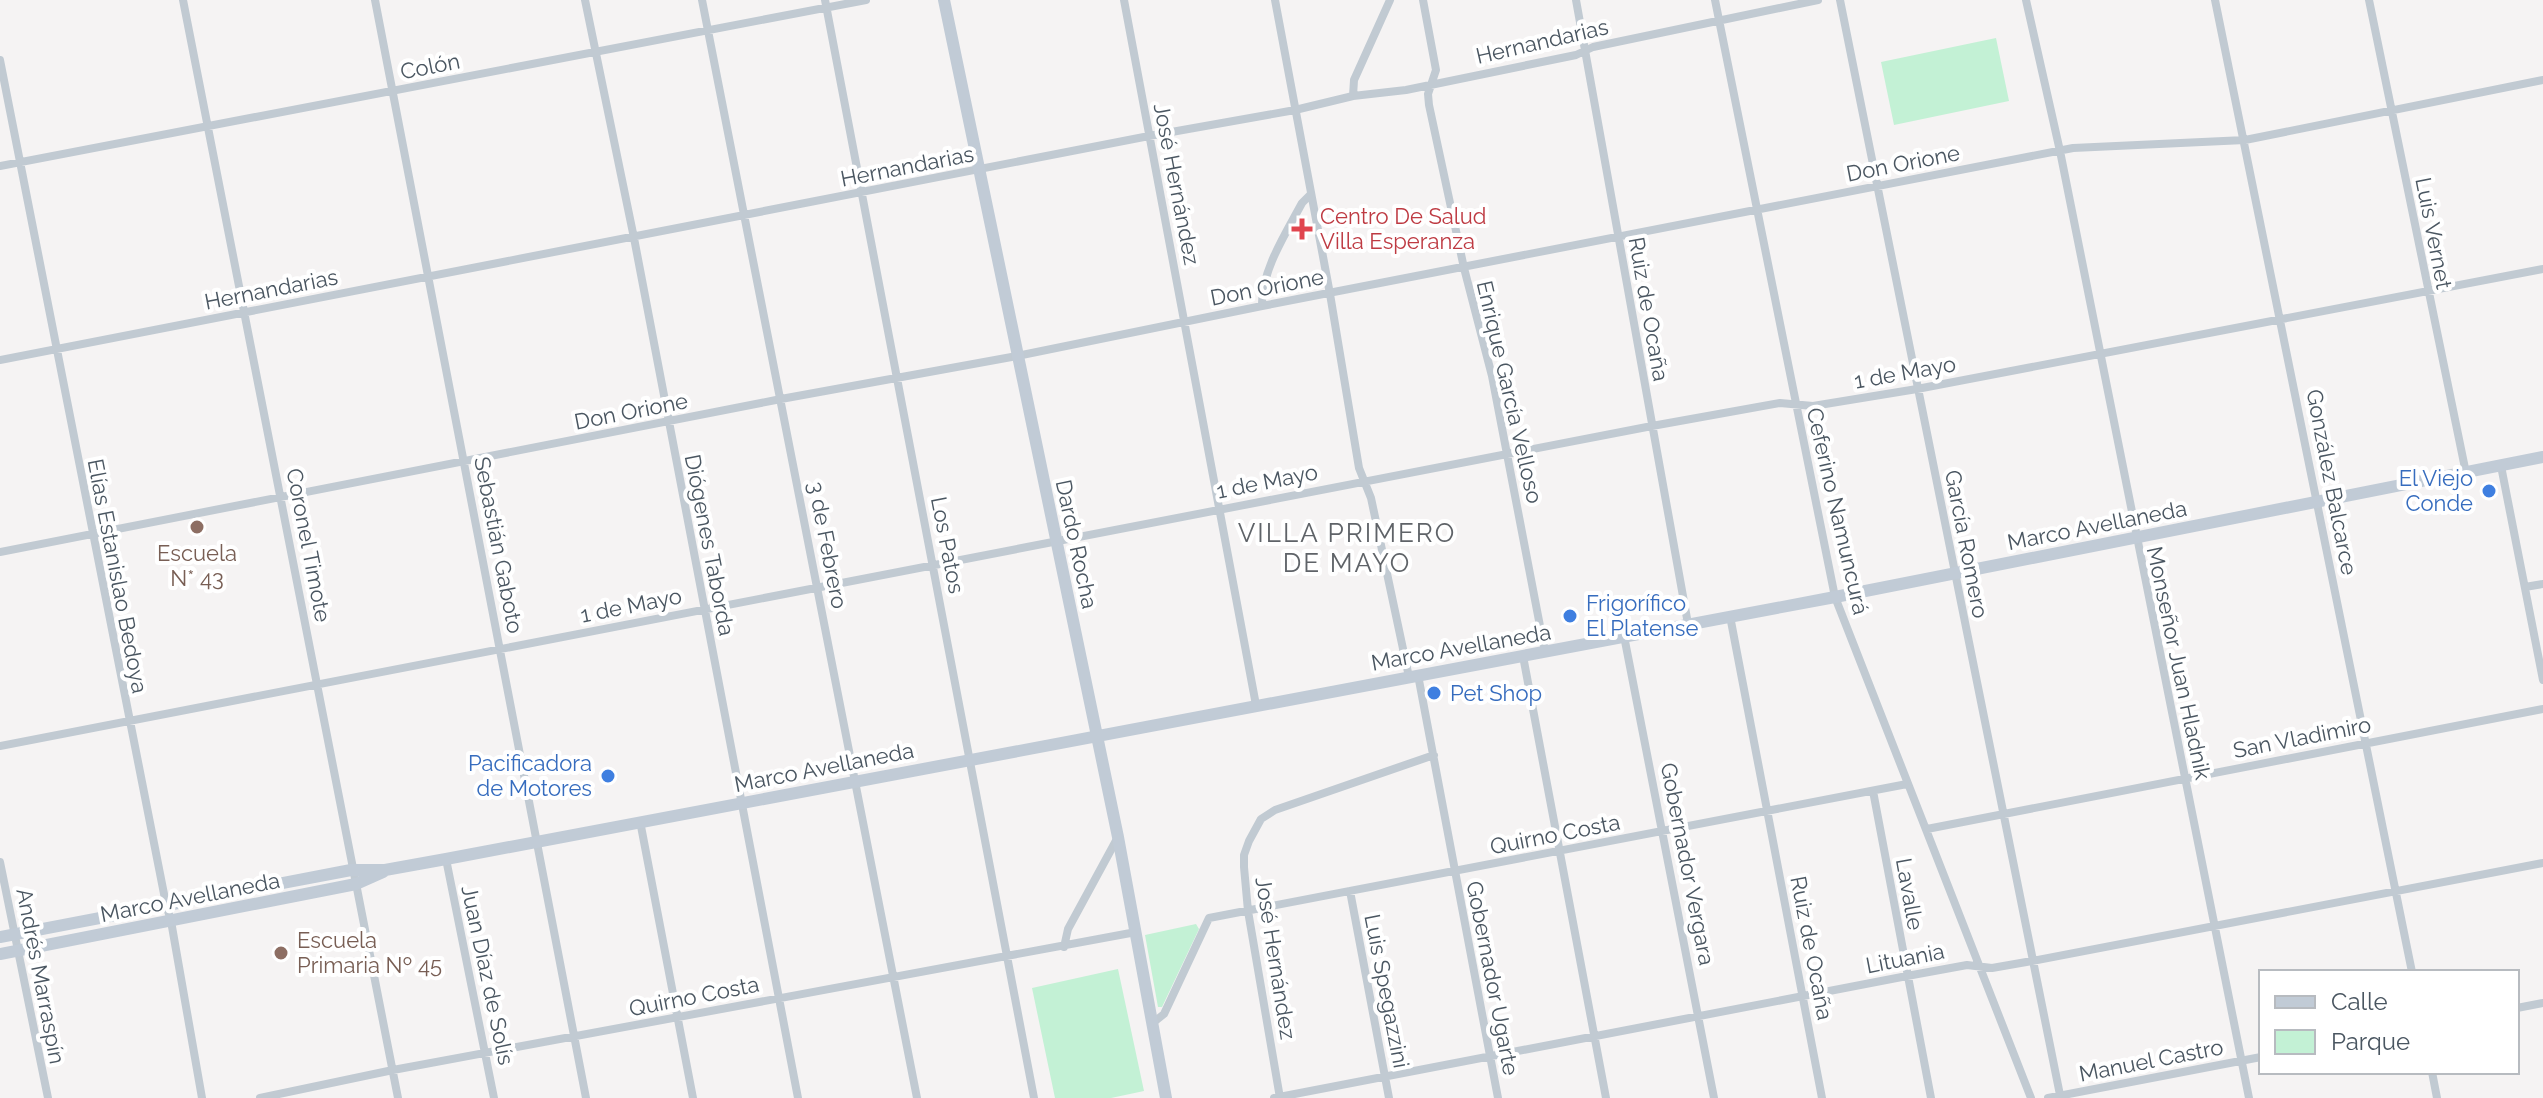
<svg xmlns="http://www.w3.org/2000/svg" width="2543" height="1098" viewBox="0 0 2543 1098" font-family="Raleway,sans-serif">
	<rect width="100%" height="100%" fill="#f5f3f3"/>
	<!-- green -->
	<path fill="#c3f1d5" d="M1996,38L2009,101L1894,125L1881,62Z
		M1196,924L1199,929L1162,1007H1158L1145,935Z
		M1118,969L1144,1091L1111,1098H1055L1032,988Z"/>
	<g fill="none" stroke-linecap="round" stroke-linejoin="round">
		<!-- street -->
		<path stroke="#c1cad2" stroke-width="8" d="M183,0C253,366 325,732 398,1098
			M375,0L586,1098
			M585,0L634,238L798,1098
			M702,0L917,1098
			M825,0L1034,1098
			M1124,0L1256,705
			M1275,0L1330,294L1359,468L1371,498L1409,677
			M1423,0L1436,70L1428,94L1429,105L1464,268L1492,376L1545,652
			M1576,0L1688,624
			M1715,0L1835,597L2031,1098
			M1840,0L2060,1095
			M2026,0L2060,151L2249,1098
			M2215,0L2412,972
			M2369,0L2466,473
			M0,60L166,904L171,921L202,1098
			M1353,96L1354,80L1390,0
			M0,166L866,0
			M1262,306C1261,271 1286,233 1302,203L1310,195
			M0,360L1149,136L1295,110L1353,96L1406,90L1576,55L1593,47L1818,0
			M2501,466L2543,680
			M0,552L781,399L1017,356L1262,306L2073,148L2245,140L2543,80
			M2525,587L2543,584
			M1730,616L1822,1098
			M1624,636L1714,1098
			M1523,656L1606,1098
			M1418,675L1498,1098
			M0,746L1652,426L1780,403L1813,406L1917,389L2543,269
			M1873,791L1931,1098
			M640,821L693,1098
			M1927,829L2543,709
			M446,859L494,1098
			M0,862L48,1098
			M1350,891L1389,1098
			M1064,947L1068,929L1118,837
			M2517,1008L2543,1003
			M1154,1022L1164,1014L1209,918L1907,784
			M2432,1072L2437,1098
			M260,1098L393,1070L1136,932
			M1274,1098L1907,976L1967,965L1992,968L2032,961L2543,863
			M1280,1098L1248,911L1244,867V855L1249,841L1261,819L1275,810L1434,755
			M2048,1098L2261,1057"/>
		<!-- secondary -->
		<path stroke="#c1cbd6" stroke-width="12" d="M944,0L1118,837L1166,1098
			M0,937L351,870H385L446,859L1835,597L2543,457
			M0,954L356,884L383,872"/>
	</g>
	<!-- markers -->
	<path fill="#e0444e" stroke="#fff" stroke-width="3" d="M1298 217h8v8h8v8h-8v8h-8v-8h-8v-8h8z"/>
	<g fill="#3f7fe0" stroke="#fff" stroke-width="3">
		<circle cx="2489" cy="491" r="8"/>
		<circle cx="1570" cy="616" r="8"/>
		<circle cx="1434" cy="693" r="8"/>
		<circle cx="608" cy="776" r="8"/>
	</g>
	<g fill="#8d6e63" stroke="#fff" stroke-width="3">
		<circle cx="197" cy="527" r="8"/>
		<circle cx="281" cy="953" r="8"/>
	</g>
	<g text-anchor="middle" dominant-baseline="central" stroke-width="8" stroke-linejoin="round" paint-order="stroke">
		<!-- street labels -->
		<g font-size="22" fill="#4a5661" stroke="#fff">
			<text transform="translate(1542 41) rotate(-13)">Hernandarias</text>
			<text transform="translate(430 66) rotate(-11)">Colón</text>
			<text transform="translate(1903 163) rotate(-11)">Don Orione</text>
			<text transform="translate(907 166) rotate(-11)">Hernandarias</text>
			<text transform="translate(1177 184) rotate(79)">José Hernández</text>
			<text transform="translate(2434 233) rotate(79)">Luis Vernet</text>
			<text transform="translate(1267 287) rotate(-11)">Don Orione</text>
			<text transform="translate(271 289) rotate(-11)">Hernandarias</text>
			<text transform="translate(1649 309) rotate(80)">Ruiz de Ocaña</text>
			<text transform="translate(1905 372) rotate(-10)">1 de Mayo</text>
			<text transform="translate(1510 392) rotate(77)">Enrique García Velloso</text>
			<text transform="translate(631 411) rotate(-11)">Don Orione</text>
			<text transform="translate(1267 481) rotate(-11)">1 de Mayo</text>
			<text transform="translate(2332 482) rotate(79)">González Balcarce</text>
			<text transform="translate(1838 511) rotate(77)">Ceferino Namuncurá</text>
			<text transform="translate(2097 525) rotate(-11)">Marco Avellaneda</text>
			<text transform="translate(1077 544) rotate(78)">Dardo Rocha</text>
			<text transform="translate(1967 544) rotate(79)">García Romero</text>
			<text transform="translate(309 545) rotate(79)">Coronel Timote</text>
			<text transform="translate(499 545) rotate(79)">Sebastián Gaboto</text>
			<text transform="translate(710 545) rotate(79)">Diógenes Taborda</text>
			<text transform="translate(828 545) rotate(79)">3 de Febrero</text>
			<text transform="translate(948 545) rotate(79)">Los Patos</text>
			<text transform="translate(118 576) rotate(79)">Elías Estanislao Bedoya</text>
			<text transform="translate(631 605) rotate(-11)">1 de Mayo</text>
			<text transform="translate(1461 647) rotate(-10)">Marco Avellaneda</text>
			<text transform="translate(2179 663) rotate(78)">Monseñor Juan Hladnik</text>
			<text transform="translate(2302 737) rotate(-11)">San Vladimiro</text>
			<text transform="translate(824 767) rotate(-11)">Marco Avellaneda</text>
			<text transform="translate(1555 834) rotate(-11)">Quirno Costa</text>
			<text transform="translate(1688 864) rotate(79)">Gobernador Vergara</text>
			<text transform="translate(1910 894) rotate(80)">Lavalle</text>
			<text transform="translate(190 897) rotate(-11)">Marco Avellaneda</text>
			<text transform="translate(1812 948) rotate(79)">Ruiz de Ocaña</text>
			<text transform="translate(1276 958) rotate(81)">José Hernández</text>
			<text transform="translate(1905 958) rotate(-11)">Lituania</text>
			<text transform="translate(488 975) rotate(78)">Juan Díaz de Solís</text>
			<text transform="translate(41 976) rotate(79)">Andrés Marraspín</text>
			<text transform="translate(1493 978) rotate(79)">Gobernador Ugarte</text>
			<text transform="translate(1387 991) rotate(79)">Luis Spegazzini</text>
			<text transform="translate(694 996) rotate(-11)">Quirno Costa</text>
			<text transform="translate(2151 1060) rotate(-11)">Manuel Castro</text>
		</g>
		<!-- health labels -->
		<g font-size="22" fill="#be3a42" stroke="#fff" text-anchor="start">
			<text x="1320" y="216">Centro De Salud<tspan x="1320" dy="25">Villa Esperanza</tspan></text>
		</g>
		<!-- shop labels -->
		<g font-size="22" fill="#366cbe" stroke="#fff" text-anchor="end">
			<text x="2473" y="478">El Viejo<tspan x="2473" dy="25">Conde</tspan></text>
			<text x="1586" y="603" text-anchor="start">Frigorífico<tspan x="1586" dy="25">El Platense</tspan></text>
			<text x="1450" y="693" text-anchor="start">Pet Shop</text>
			<text x="592" y="763">Pacificadora<tspan x="592" dy="25">de Motores</tspan></text>
		</g>
		<!-- education labels -->
		<g font-size="22" fill="#785e54" stroke="#fff">
			<text x="197" y="553">Escuela<tspan x="197" dy="25">N* 43</tspan></text>
			<text x="297" y="940" text-anchor="start">Escuela<tspan x="297" dy="25">Primaria Nº 45</tspan></text>
		</g>
		<!-- quarter labels -->
		<g font-size="26" letter-spacing="2" fill="#5f6368" stroke="#fff">
			<text x="1347" y="533">VILLA PRIMERO<tspan x="1347" dy="30">DE MAYO</tspan></text>
		</g>
	</g>
	<!-- legend -->
	<rect x="2259" y="970" width="260" height="104" fill="#ffffff" stroke="#b7bbc0" stroke-width="2"/>
	<rect x="2275" y="996" width="40" height="12" fill="#c1cbd6" stroke="#b7bbc0" stroke-width="2"/>
	<text x="2331" y="1010" font-size="24" fill="#4a5661">Calle</text>
	<rect x="2275" y="1030" width="40" height="24" fill="#c3f1d5" stroke="#b7bbc0" stroke-width="2"/>
	<text x="2331" y="1050" font-size="24" fill="#4a5661">Parque</text>
</svg>
